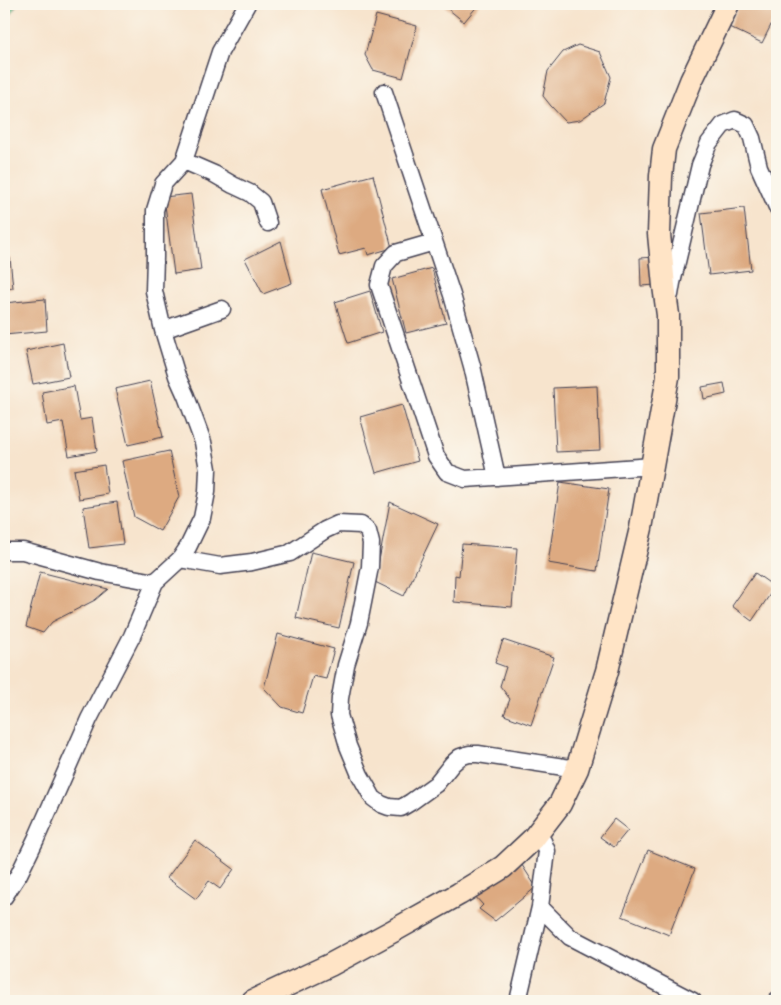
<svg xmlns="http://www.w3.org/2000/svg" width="781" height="1005" viewBox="0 0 781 1005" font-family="'Playpen Sans',sans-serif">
	<rect width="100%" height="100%" fill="#fbf7ec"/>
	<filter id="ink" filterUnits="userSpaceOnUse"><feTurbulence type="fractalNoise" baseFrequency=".02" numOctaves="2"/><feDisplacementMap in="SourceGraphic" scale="10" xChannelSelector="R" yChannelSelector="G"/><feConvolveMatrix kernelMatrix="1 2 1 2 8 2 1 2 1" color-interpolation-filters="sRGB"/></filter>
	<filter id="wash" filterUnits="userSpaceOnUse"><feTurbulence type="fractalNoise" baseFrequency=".0096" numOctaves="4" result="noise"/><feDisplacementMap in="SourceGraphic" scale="20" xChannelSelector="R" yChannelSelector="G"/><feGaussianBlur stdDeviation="1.12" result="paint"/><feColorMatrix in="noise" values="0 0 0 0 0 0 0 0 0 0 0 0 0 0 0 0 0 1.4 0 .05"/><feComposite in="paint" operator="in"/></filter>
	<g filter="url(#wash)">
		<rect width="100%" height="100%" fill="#f7e4cd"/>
		<!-- forest -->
		<path fill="#6ebe8a" stroke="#487062" d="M4,4H17L4,27Z"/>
		<g id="blocks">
			<!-- building -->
			<path fill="#ddaa81" d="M442,4H479L464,22Z
				M740,4H777V13L762,43L729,27Z
				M376,15L417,26L403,78L373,70L365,55Z
				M578,45L600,52L611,77L604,103L580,120L566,122L551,106L543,96L548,71L563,52Z
				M373,175L392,248L368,255L366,248L339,255L322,189Z
				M191,194L201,270L174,274L164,197Z
				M744,208L751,270L709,275L701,213Z
				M281,241L292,283L263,294L245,259Z
				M654,257L656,285L641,286L640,258Z
				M4,258H10L13,288L4,289Z
				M432,268L446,323L406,333L392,279Z
				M370,291L382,332L348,343L335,302Z
				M45,299L47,331L4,335V303Z
				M63,343L69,377L33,384L26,351Z
				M150,381L163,437L128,445L115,389Z
				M724,383L726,394L704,399L702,387Z
				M74,386L80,420L92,418L97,451L69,456L63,422L47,425L42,392Z
				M597,386L600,450L556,452L553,388Z
				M402,405L418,461L376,473L360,417Z
				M169,451L179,497L160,531L134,517L122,461Z
				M104,465L108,494L79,499L74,470Z
				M560,482L609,489L597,571L548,563Z
				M117,502L123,544L89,548L83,507Z
				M390,502L438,524L404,596L375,582Z
				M462,544L517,548L512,607L454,602L455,575L459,576Z
				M311,552L354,562L339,628L296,618Z
				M40,572L108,589L95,600L52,622L43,633L26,627Z
				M755,573L775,587L752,621L732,606Z
				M278,634L334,649L326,679L313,676L302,713L282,707L264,688Z
				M503,640L554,657L531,725L504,715L510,699L500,686L506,667L495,663Z
				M614,819L628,830L614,847L600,837Z
				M195,840L234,869L220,889L209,881L196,899L167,878Z
				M648,850L695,869L669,935L622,916Z
				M520,862L536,887L495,921L479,909L483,905L473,894Z"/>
		</g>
	</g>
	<g filter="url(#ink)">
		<use href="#blocks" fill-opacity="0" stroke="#423f51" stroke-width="1"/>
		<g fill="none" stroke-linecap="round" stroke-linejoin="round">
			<defs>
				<path id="street" d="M384,92L452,295L472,366L497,477
					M184,161L220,52L247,4
					M434,242L396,253L384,266L379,285L436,456L447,472L465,479L653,466
					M670,295L672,283L700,165L709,143L723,125L735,120L746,125L752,138L759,167L777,207
					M163,330L222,309
					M4,551H23L100,572L155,582
					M180,559L220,566L252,562L290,553L325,530L338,524L361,525L368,531L371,543L370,567L359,623L346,665L340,698L339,715L348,746L360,775L373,798L381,804L389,807L401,808L411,802L436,784L452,764L460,757L469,754H478L577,769
					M533,839L538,838L543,841L547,851L540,907L570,937L693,1001
					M4,897L19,874L36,839L89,719L132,636L155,582L180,559L188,547L202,518L207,492L208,469L203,442L186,396L177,376L163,330L154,291L155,257V210L163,184L184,161L214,174L233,185L250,193L261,202L268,223
					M518,1001L540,907
					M776,1001L777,1000"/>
				<path id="secondary" d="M253,1001L330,965L393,931L459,894L503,867L533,839L560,804L577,769L607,671L641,528L668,377V315L664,286L659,234L661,176L664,149L691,81L728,4"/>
			</defs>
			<!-- street casing -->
			<use href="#street" stroke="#423f51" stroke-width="19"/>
			<!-- secondary casing -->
			<use href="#secondary" stroke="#423f51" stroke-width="25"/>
			<!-- street -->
			<use href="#street" stroke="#fff" stroke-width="16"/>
			<!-- secondary -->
			<use href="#secondary" stroke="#ffe4c6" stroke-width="22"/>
		</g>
	</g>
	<!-- margin -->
	<rect width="781" height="1005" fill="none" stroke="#fbf7ec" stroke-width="20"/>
</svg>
